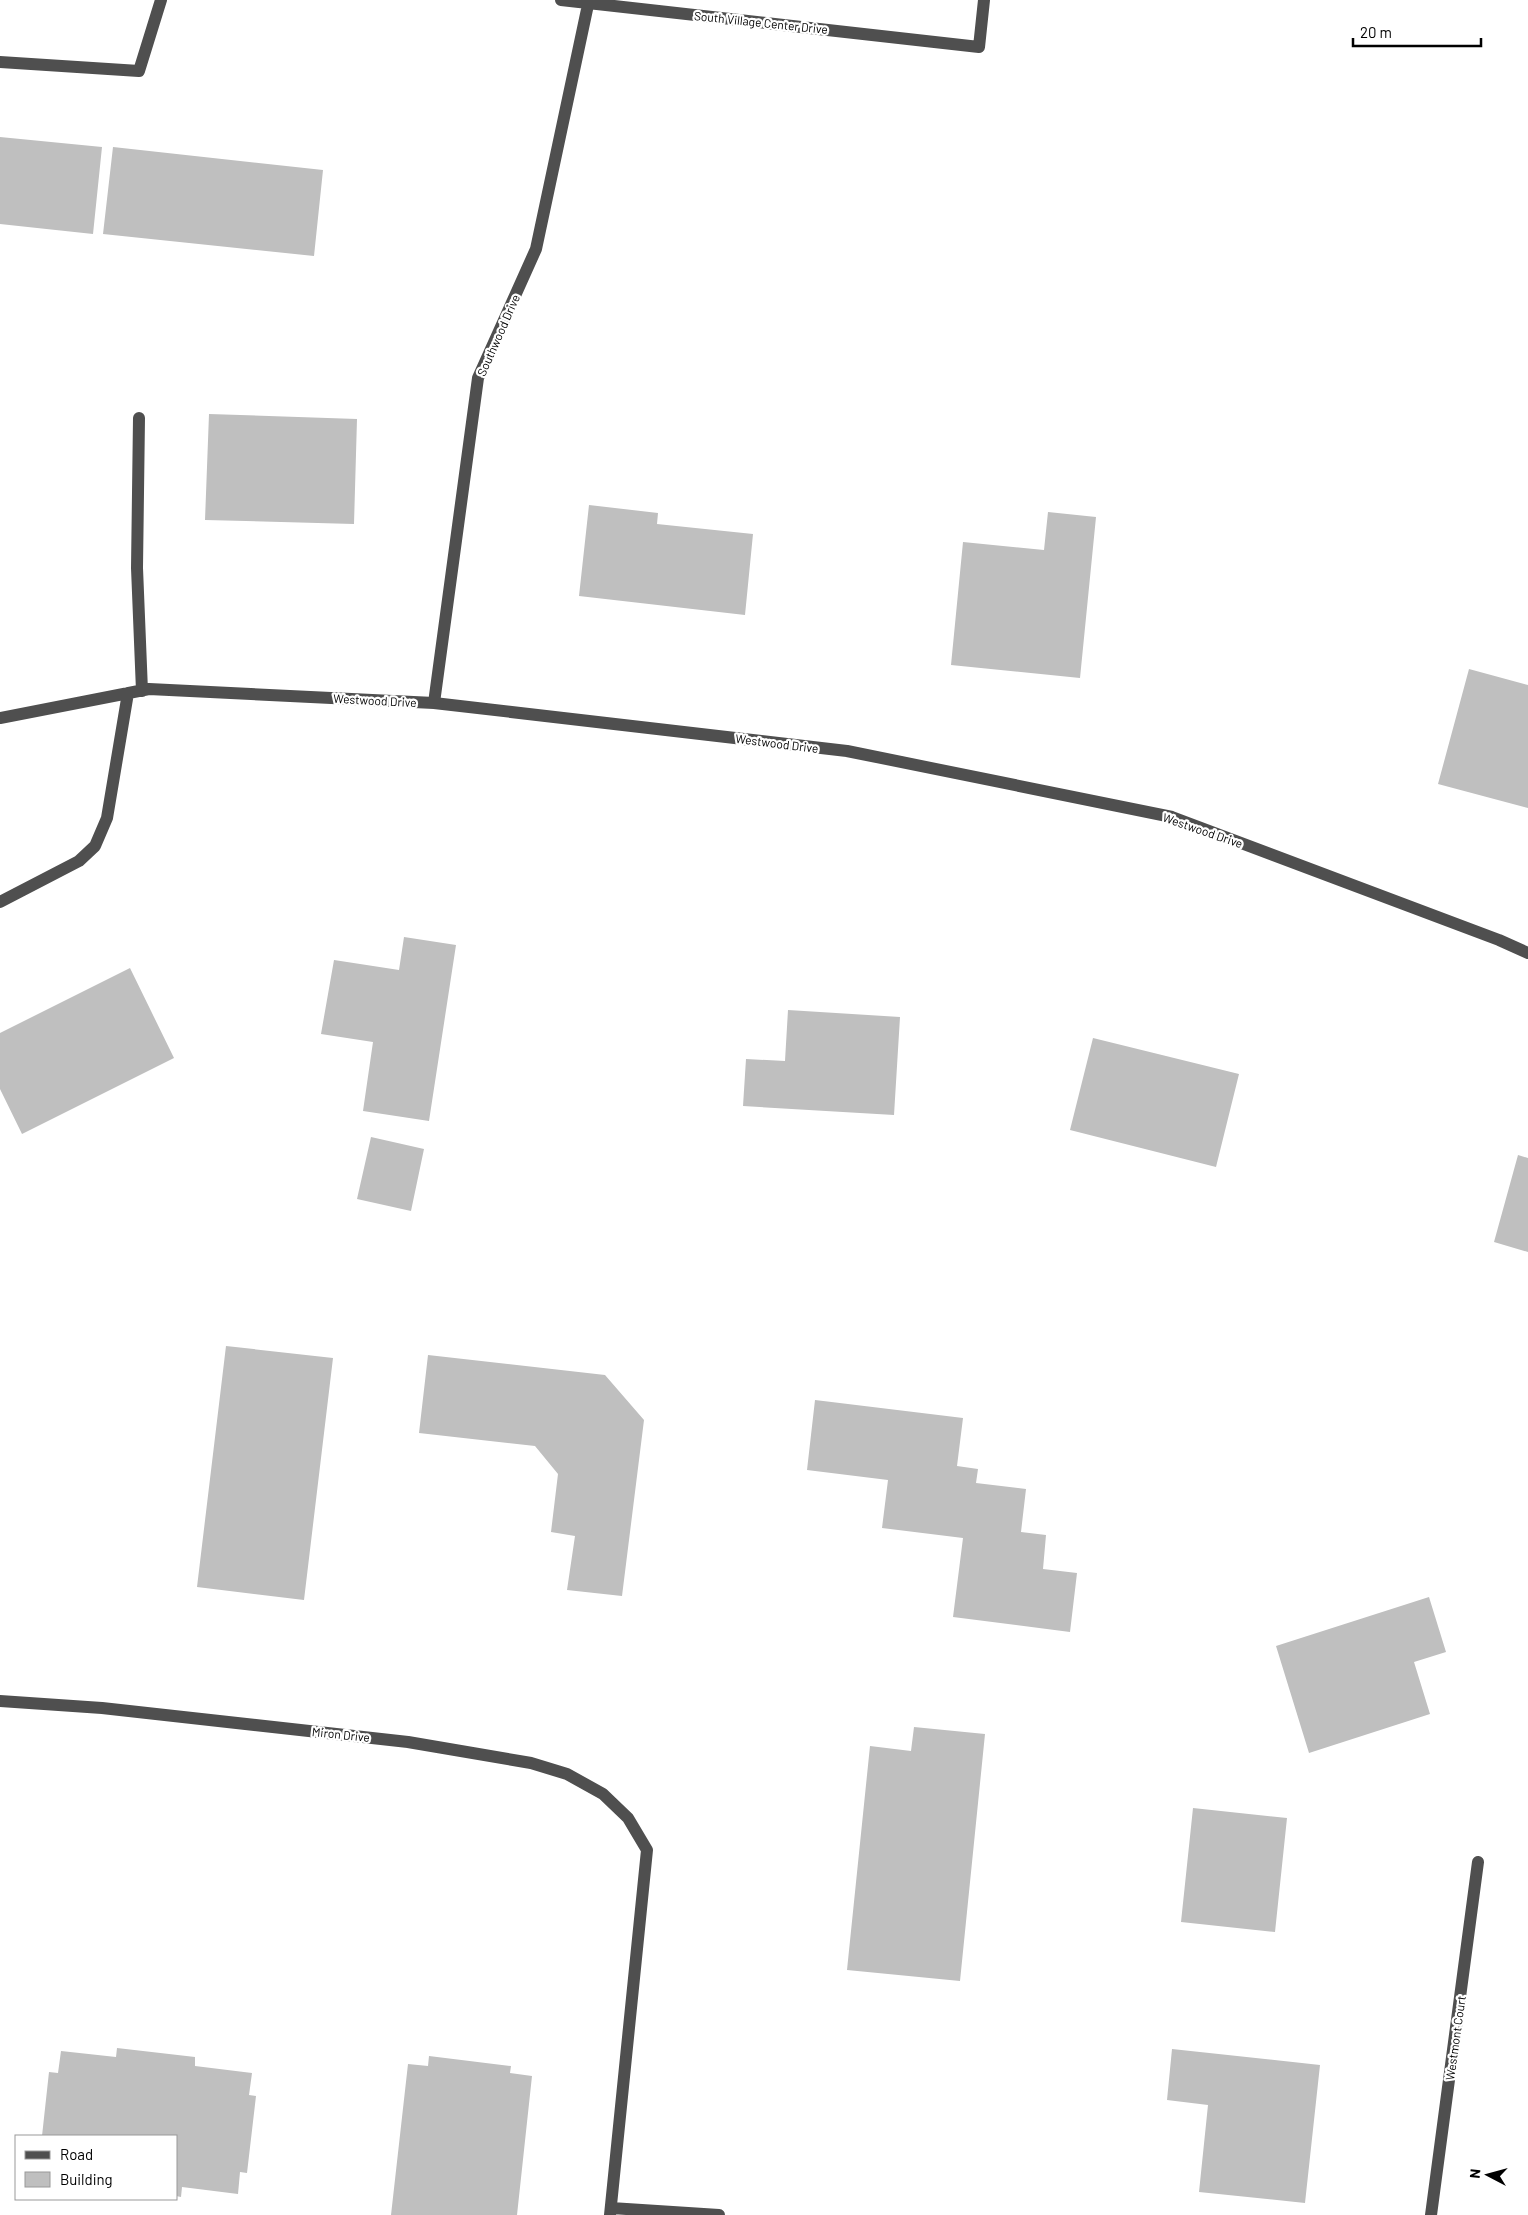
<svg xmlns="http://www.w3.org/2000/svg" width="1528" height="2215" viewBox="0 0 1528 2215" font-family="Barlow,sans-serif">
	<rect width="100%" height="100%" fill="#fff"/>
	<!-- building -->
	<path fill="#bfbfbf" d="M0,137L102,147L93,234L0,224Z
		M113,147L323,170L314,256L103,234Z
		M209,414L357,419L354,524L205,520Z
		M589,505L658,513L657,524L753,534L745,615L579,596Z
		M1048,512L1096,517L1080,678L951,665L963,542L1044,550Z
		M1469,669L1528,685V808L1438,784Z
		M404,937L456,945L429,1121L363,1111L373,1042L321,1034L334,960L399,970Z
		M130,968L174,1058L22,1134L0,1089V1033Z
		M788,1010L900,1017L894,1115L743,1106L746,1059L785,1061Z
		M1093,1038L1239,1074L1216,1167L1070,1130Z
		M371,1137L424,1149L411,1211L357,1199Z
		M1518,1155L1528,1158V1252L1494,1242Z
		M226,1346L333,1358L304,1600L197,1587Z
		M428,1355L605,1375L644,1420L622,1596L567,1590L575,1536L551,1532L558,1474L535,1446L419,1433Z
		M815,1400L963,1418L957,1466L978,1469L976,1483L1026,1489L1021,1532L1046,1535L1043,1569L1077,1573L1070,1632L953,1617L963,1538L882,1528L888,1480L807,1470Z
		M1429,1597L1446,1652L1414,1662L1430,1714L1309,1753L1276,1646Z
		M914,1727L985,1734L960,1981L847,1970L870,1746L911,1751Z
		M1193,1808L1287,1818L1275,1932L1181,1922Z
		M117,2048L195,2057V2066L252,2073L249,2095L256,2096L247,2173L240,2172L238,2194L182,2187L181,2197L176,2196V2136H42L49,2072L58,2073L61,2051L116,2057Z
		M1172,2049L1320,2065L1305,2203L1199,2192L1208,2105L1167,2100Z
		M429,2056L511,2066L510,2073L532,2076L517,2215H391L408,2064L428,2066Z"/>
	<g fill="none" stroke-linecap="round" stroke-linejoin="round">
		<!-- minor -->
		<path stroke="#4f4f4f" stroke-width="12" d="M561,0L979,47L984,0
			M0,62L139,71L161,0
			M139,418L137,568L142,691
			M434,703L478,378L536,249L589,0
			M0,718L149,689L434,703L847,751L1172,817L1499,940L1528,953
			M0,902L79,861L95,846L107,818L128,693
			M0,1701L102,1708L408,1742L531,1763L567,1774L603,1794L628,1818L647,1850L610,2215
			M611,2208L719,2215
			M1431,2215L1478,1862"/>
	</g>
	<g text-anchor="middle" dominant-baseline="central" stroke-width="4.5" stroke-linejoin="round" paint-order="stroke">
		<!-- street labels -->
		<g font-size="12" fill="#000" stroke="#fff">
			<text transform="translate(761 22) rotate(6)">South Village Center Drive</text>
			<text transform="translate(498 335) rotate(-66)">Southwood Drive</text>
			<text transform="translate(375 700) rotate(3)">Westwood Drive</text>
			<text transform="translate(777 743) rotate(7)">Westwood Drive</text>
			<text transform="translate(1203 830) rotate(19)">Westwood Drive</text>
			<text transform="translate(341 1734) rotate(6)">Miron Drive</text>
			<text transform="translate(1455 2038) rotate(-82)">Westmont Court</text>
		</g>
	</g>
	<!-- legend -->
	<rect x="15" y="2135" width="162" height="65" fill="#ffffff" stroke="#999999"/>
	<rect x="25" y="2151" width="25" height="8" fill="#4f4f4f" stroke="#999999"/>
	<text x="60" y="2160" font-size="15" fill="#000000">Road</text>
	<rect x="25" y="2172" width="25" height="15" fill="#bfbfbf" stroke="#999999"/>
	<text x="60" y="2185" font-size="15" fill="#000000">Building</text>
	<!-- north arrow -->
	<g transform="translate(1488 2175) rotate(276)" stroke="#ffffff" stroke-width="4" paint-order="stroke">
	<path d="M0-4L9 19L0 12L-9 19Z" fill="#000000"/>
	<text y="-8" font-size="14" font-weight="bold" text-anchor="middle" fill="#000000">N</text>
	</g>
	<!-- scale -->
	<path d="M1353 38v8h128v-8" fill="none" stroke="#000000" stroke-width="2.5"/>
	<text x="1360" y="38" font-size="15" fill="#000000" stroke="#ffffff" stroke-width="4" paint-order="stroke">20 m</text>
</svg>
